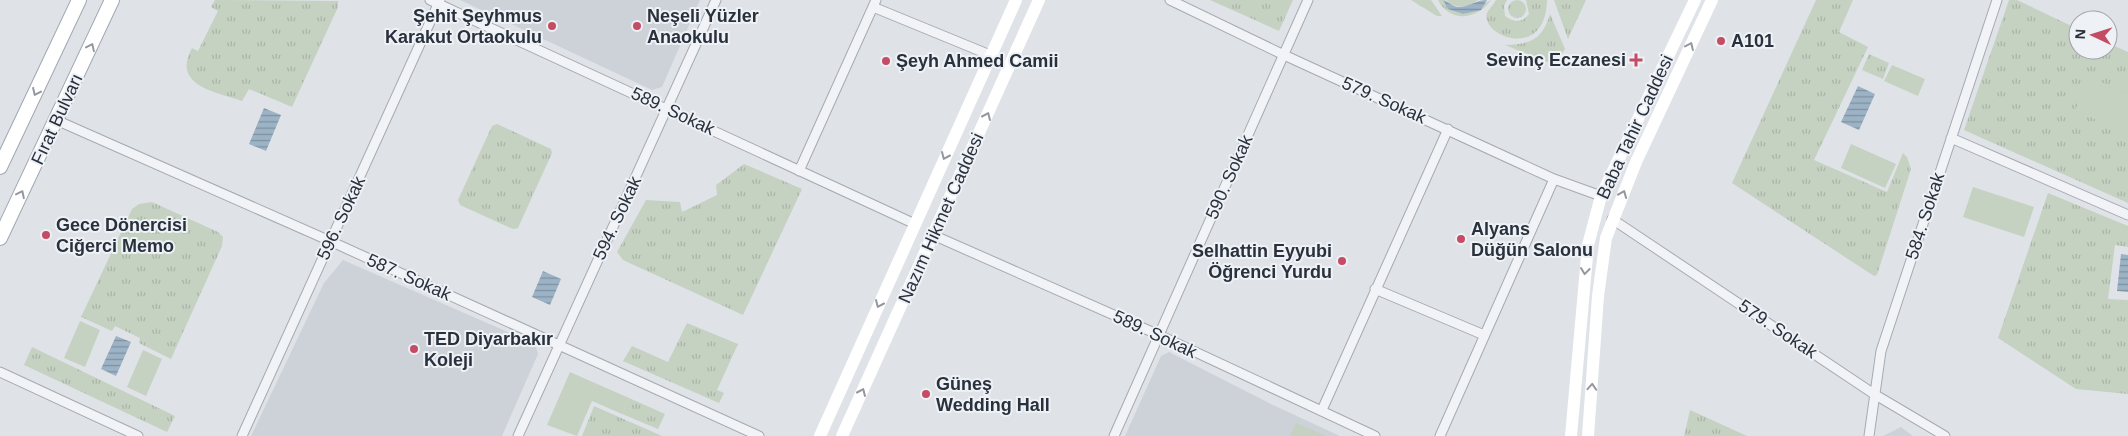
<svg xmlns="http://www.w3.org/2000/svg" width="2128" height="436" viewBox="0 0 2128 436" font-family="Helvetica,sans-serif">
	<defs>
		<pattern id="grass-tufts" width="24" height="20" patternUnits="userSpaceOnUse" patternTransform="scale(1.25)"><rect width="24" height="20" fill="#c5d1c1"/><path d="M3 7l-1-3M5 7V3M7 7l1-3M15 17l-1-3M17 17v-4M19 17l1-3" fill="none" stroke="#a9b4a7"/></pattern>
		<pattern id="water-rules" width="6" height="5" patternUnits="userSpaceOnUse" patternTransform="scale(1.25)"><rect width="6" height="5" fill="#9cb2c5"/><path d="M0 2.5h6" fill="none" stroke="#7f91a1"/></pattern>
	</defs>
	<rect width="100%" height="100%" fill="#dfe3e7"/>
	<!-- built -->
	<path fill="#cdd2d9" d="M460,0H700L662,87L652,90Z
		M343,260L535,344L538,354L502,436H251L324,283Z
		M1169,352L1273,405L1340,436H1125L1161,356Z
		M1901,427L1913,436H1883Z"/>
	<!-- grass -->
	<path fill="url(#grass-tufts)" d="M215,0L338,1V7L292,107L249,89L242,101C216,92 171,86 192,48L198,51L218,11L211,7Z
		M1210,0H1293L1279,31Z
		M1411,0H1431L1442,16H1437Z
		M1438,0H1443L1448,9L1464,14L1491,0C1477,20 1450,23 1438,0Z
		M1446,0H1478C1468,7 1455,10 1446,0Z
		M1496,0H1507L1504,6L1505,16C1515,23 1522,23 1529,14L1526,0H1547C1546,62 1480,36 1487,13C1489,9 1494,4 1496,0Z
		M1554,0H1586L1568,39Z
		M1816,0H1853L1839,32L1868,47L1814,160L1887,192L1903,153L1907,157L1911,169L1877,275L1874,276L1732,183Z
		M2009,0H2017L2078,29V50H2108V43L2128,52V203L1964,130Z
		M1508 9a9 9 0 1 1 18 0a9 9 0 1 1-18 0Z
		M1550,14L1565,49L1555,65L1505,45C1531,44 1542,40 1550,14Z
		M1869,54L1889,63L1883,79L1862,70Z
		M497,124L551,149L552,153L518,228L513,229L460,205L458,200L492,126Z
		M744,164L802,189L743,315L623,260L617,252L646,200L680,202L682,212L717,195L716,185Z
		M2048,193L2128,226V247L2115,245L2108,299L2128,300V394L2076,389L1998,338Z
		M152,202L218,232L223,237L222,246L171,359L139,343L140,338L115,326L112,331L81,317L132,209L139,204Z
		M687,323L738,344L717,390L724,393L719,403L623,361L632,346L668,362Z
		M32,347L175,416L167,432L24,365Z
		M629,398L665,414L658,429L622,414Z
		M594,406L662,436H582Z
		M1690,410L1747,436H1684Z"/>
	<!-- garden -->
	<path fill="#c5d1c1" d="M1892,65L1925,79L1918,96L1884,81Z
		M2090,77L2128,94V134L2075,110Z
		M1851,144L1896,164L1885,188L1841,168Z
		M1973,187L2034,207L2024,237L1963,217Z
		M80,321L100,330L85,367L64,358Z
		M143,350L162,359L146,396L127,387Z
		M570,372L629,398L622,414L592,401L577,436L547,425Z
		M1296,423L1326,436H1290Z"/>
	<!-- water -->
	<path fill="url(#water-rules)" d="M1443,0C1448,1 1451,6 1458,7C1469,7 1476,0 1487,0L1481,10L1463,14L1448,9Z
		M1858,86L1875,94L1859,130L1841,122Z
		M264,108L281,115L266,151L249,144Z
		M2121,254L2128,255V292L2117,291Z
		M543,271L561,279L550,305L532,297Z
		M116,336L131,342L116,376L101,369Z"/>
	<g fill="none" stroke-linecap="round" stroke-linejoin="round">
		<defs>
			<path id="street" d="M430,0L915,224
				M1170,0L1284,55L1554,179L1601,196
				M873,7L990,55
				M56,120L330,241L759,436
				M1951,138L2128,215
				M799,171L876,0
				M1612,219L1874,394L1945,436
				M933,235L1159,335L1375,436
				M1375,289L1484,335
				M0,372L138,436
				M1322,410L1448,129
				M242,436L440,0
				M518,436L716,0
				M1114,436L1308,0
				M1440,436L1554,179
				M1869,436L1881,351L1997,0"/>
			<path id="primary" d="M0,167L79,0
				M0,238L112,0"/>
		</defs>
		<!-- street casing -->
		<use href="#street" stroke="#a5aab1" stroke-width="11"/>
		<!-- primary casing -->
		<use href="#primary" stroke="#9fa8b2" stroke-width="16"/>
		<!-- street -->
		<use href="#street" stroke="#f1f3f6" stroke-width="9"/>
		<!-- secondary -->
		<path stroke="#fff" stroke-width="12" d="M820,436L1016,0
			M842,436L1039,0
			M1571,436L1588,245L1601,196L1695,0
			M1588,436L1598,296L1606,238L1636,162L1712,0"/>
		<!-- primary -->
		<use href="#primary" stroke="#fff" stroke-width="14"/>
	</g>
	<!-- one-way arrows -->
	<defs><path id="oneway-chevron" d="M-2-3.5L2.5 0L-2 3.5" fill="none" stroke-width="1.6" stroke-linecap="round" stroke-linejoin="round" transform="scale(1.25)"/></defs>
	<g stroke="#94989e">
		<use href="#oneway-chevron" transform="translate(1690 46) rotate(-65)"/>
		<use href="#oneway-chevron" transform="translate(91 47) rotate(-65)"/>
		<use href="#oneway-chevron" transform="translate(36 92) rotate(115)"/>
		<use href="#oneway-chevron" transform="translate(987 116) rotate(-66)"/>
		<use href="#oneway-chevron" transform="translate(945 156) rotate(114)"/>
		<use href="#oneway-chevron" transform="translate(21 194) rotate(-64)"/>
		<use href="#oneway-chevron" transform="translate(1623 194) rotate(-68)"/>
		<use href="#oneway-chevron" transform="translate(1585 271) rotate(97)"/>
		<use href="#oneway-chevron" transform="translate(879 304) rotate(114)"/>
		<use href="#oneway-chevron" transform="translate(1592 387) rotate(-86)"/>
		<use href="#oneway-chevron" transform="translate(862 392) rotate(-66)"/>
	</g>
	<!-- markers -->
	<g fill="#c44c64" stroke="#eef1f5" stroke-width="2">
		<circle cx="552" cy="26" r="5"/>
		<circle cx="637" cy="26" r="5"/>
		<circle cx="1721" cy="41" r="5"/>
		<path d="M1633.5 52.5h5v5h5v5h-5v5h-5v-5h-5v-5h5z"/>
		<circle cx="886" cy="61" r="5"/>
		<circle cx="46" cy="235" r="5"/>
		<circle cx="1461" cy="239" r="5"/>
		<circle cx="1342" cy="261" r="5"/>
		<circle cx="414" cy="349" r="5"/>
		<circle cx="926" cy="394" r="5"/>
	</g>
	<g text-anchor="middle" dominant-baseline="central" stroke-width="4" stroke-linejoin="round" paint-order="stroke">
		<!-- poi labels -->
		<g font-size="18" font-weight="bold" fill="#29313d" stroke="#eef1f5" text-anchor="start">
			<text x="542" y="16" text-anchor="end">Şehit Şeyhmus<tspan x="542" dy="21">Karakut Ortaokulu</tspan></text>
			<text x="647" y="16">Neşeli Yüzler<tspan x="647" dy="21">Anaokulu</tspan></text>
			<text x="1731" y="41">A101</text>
			<text x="1626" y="60" text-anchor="end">Sevinç Eczanesi</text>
			<text x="896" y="61">Şeyh Ahmed Camii</text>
			<text x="56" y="225">Gece Dönercisi<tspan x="56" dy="21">Ciğerci Memo</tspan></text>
			<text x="1471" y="229">Alyans<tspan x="1471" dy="21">Düğün Salonu</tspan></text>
			<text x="1332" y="251" text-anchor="end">Selhattin Eyyubi<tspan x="1332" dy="21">Öğrenci Yurdu</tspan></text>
			<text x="424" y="339">TED Diyarbakır<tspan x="424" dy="21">Koleji</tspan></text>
			<text x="936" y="384">Güneş<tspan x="936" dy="21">Wedding Hall</tspan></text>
		</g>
		<!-- street labels -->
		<g font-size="18" fill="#29313d" stroke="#eef1f5">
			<text transform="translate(1384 100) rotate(24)">579. Sokak</text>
			<text transform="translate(673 111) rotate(25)">589. Sokak</text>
			<text transform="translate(57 119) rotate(-65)">Fırat Bulvarı</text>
			<text transform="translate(1635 127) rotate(-65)">Baba Tahir Caddesi</text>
			<text transform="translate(1229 177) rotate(-66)">590. Sokak</text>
			<text transform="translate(1925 216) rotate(-72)">584. Sokak</text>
			<text transform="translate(341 218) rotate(-65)">596. Sokak</text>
			<text transform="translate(617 218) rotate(-65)">594. Sokak</text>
			<text transform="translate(941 218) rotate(-66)">Nazım Hikmet Caddesi</text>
			<text transform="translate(409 277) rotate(24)">587. Sokak</text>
			<text transform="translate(1778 329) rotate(34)">579. Sokak</text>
			<text transform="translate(1155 334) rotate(25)">589. Sokak</text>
		</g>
	</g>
	<!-- north arrow -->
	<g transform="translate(2093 35) rotate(274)"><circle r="24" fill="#eef1f5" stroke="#9fa4ab"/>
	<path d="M0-4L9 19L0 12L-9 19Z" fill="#c44c64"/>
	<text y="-8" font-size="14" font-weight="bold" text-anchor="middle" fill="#29313d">N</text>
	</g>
</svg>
